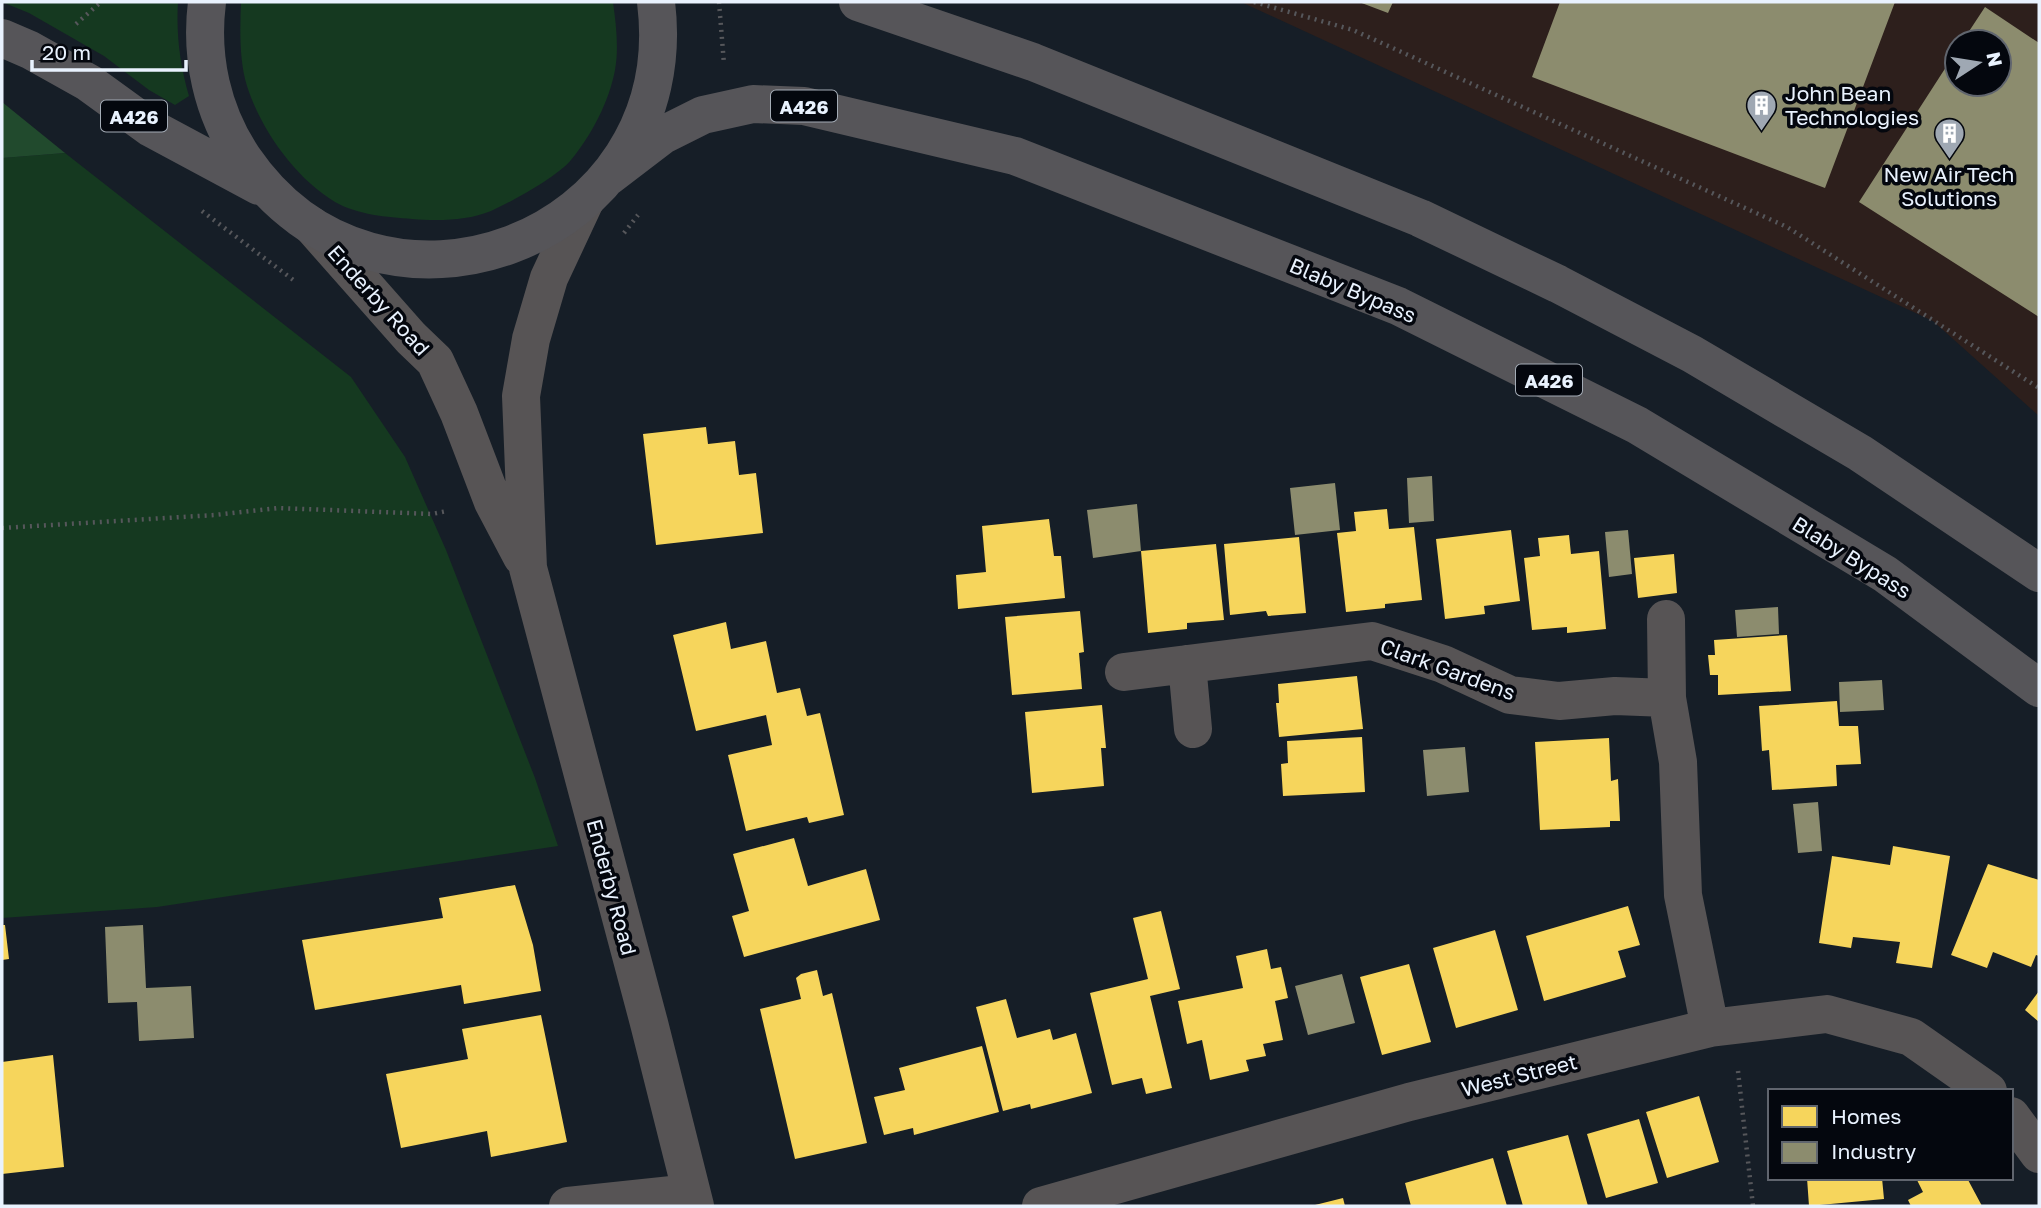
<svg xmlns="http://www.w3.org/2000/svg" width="2041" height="1208" viewBox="0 0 2041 1208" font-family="'Golos Text',sans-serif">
	<rect width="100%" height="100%" fill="#161e27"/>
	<!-- commercial -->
	<path fill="#2d1f1c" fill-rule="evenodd" d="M1241,2H2039V416L1933,321ZM1957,42H1999V84H1957Z"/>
	<!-- green -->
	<path fill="#153920" d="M2,2H178C176,34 180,65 189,96L175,105L149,90L104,56L29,13Z
		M241,2H613C616,24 619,48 615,70C609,102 591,136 571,160C557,177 511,202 491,211C467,221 437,221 412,219C387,217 358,215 335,202C295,178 261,130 247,86C239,60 240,29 241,2Z
		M65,153L351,377L405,457L446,550L535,778L558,846L157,907L2,918V158Z"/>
	<!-- forest -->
	<path fill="#214a2d" d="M2,102L65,153L2,158Z"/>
	<!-- homes -->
	<path fill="#f6d55c" d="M706,427L708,444L735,441L739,475L756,473L763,533L656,545L643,434Z
		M1387,509L1389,529L1414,527L1422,600L1385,604V608L1346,612L1337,533L1356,531L1354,512Z
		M1049,519L1054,556H1061L1065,598L958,609L956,575L986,572L982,526Z
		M1511,530L1520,601L1484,606L1485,614L1445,619L1436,539Z
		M1569,535L1571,554L1599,551L1606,629L1567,633V627L1532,630L1524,558L1540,556L1538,538Z
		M1299,537L1306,613L1268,616L1266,611L1230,615L1224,544Z
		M1216,544L1224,620L1187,623V629L1148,633L1141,551Z
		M1674,554L1677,593L1638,598L1634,558Z
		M1080,611L1084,652L1079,653L1082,689L1012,695L1005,617Z
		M726,622L731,649L766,641L777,693L800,688L807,716L820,713L844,815L809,823L807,817L746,831L728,755L772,745L766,715L696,731L673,635Z
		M1787,635L1791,691L1718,695V675H1710L1708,655H1715L1714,640Z
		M1357,676L1363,729L1279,737L1276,703H1279L1278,684Z
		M1837,701L1839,726H1858L1861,764L1836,765L1837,786L1772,790L1769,750L1762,751L1759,706Z
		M1102,705L1106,748H1101L1104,786L1032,793L1025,712Z
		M1362,737L1365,792L1283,796L1281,764L1288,763L1287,741Z
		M1609,738L1611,781L1618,779L1620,821H1610V827L1540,830L1535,742Z
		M794,838L808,886L866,869L880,920L744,957L732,916L749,911L733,854Z
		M1893,846L1950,856L1932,968L1896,963L1900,942L1853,937L1851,948L1819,943L1832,856L1890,865Z
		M1988,864L2039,880V956L2036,955L2031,967L1993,952L1987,968L1951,955Z
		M515,885L533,945L541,991L464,1004L461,985L315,1010L302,940L443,918L439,898Z
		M1628,906L1640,945L1618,951L1626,977L1544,1001L1526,936Z
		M1161,911L1180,989L1150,996L1172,1088L1146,1094L1142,1078L1112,1085L1090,993L1148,979L1133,918Z
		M2,925H5L9,959L2,960Z
		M1495,930L1518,1010L1456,1028L1433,948Z
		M1267,949L1271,969L1281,967L1288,998L1275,1001L1283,1040L1263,1044L1266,1056L1246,1060L1249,1071L1210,1080L1202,1040L1187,1044L1178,1001L1243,988L1236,956Z
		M1409,964L1431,1042L1382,1055L1360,977Z
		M817,970L823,996L832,993L867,1143L795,1159L760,1009L801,999L796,978L801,974Z
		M2039,991V1022L2025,1010Z
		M1006,999L1017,1038L1050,1029L1053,1040L1076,1033L1092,1093L1031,1109L1030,1104L1003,1111L976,1007Z
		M541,1015L567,1142L491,1157L487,1131L401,1148L386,1074L468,1059L462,1029Z
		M982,1046L999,1112L914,1135L913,1128L884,1135L874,1097L905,1090L899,1068Z
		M53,1055L64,1167L2,1174V1062Z
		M1699,1096L1719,1162L1667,1178L1646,1112Z
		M1639,1119L1658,1183L1606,1198L1587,1134Z
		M1568,1135L1588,1206H1523L1507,1151Z
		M1493,1158L1507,1206H1411L1405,1183Z
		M1807,1178H1882L1884,1199L1809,1206Z
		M1916,1178H1967L1982,1206H1911L1908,1200L1923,1192Z
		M1343,1198L1345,1206H1315V1205Z"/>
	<!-- industry -->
	<path fill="#8c8c6e" d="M1359,2H1393L1388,13Z
		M1560,2H1895L1825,188L1532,77Z
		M1985,7L2039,43V317L1859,202L1957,50V84H1999V42H1962Z
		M1432,476L1434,521L1409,523L1407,478Z
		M1335,483L1340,530L1295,535L1290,488Z
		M1137,504L1141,551L1093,558L1087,510Z
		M1628,530L1632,574L1609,577L1605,532Z
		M1778,607L1779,634L1737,637L1735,610Z
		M1882,680L1884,710L1840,712L1839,682Z
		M1465,747L1469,792L1427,796L1423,750Z
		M1818,802L1822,851L1798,853L1793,804Z
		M143,925L146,988L191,986L194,1038L139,1041L137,1002L108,1003L105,927Z
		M1342,974L1355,1023L1308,1035L1295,986Z"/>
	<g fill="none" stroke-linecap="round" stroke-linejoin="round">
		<!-- path -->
		<path stroke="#56575b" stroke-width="4.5" stroke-dasharray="2 5" stroke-linecap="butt" d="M719,2L724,64
			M1254,2L1353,30L1787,227L2039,388
			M76,24L101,2
			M202,211L296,282
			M624,233L638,215
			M2,528L215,515L278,508L432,514L447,511
			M1738,1071L1753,1206"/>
		<!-- street -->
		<path stroke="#575455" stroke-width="38" d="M585,201L549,278L531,339L521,396L528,568L649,1023L695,1206
			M312,226L411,338L435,361L459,413L493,502L522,557
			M1666,619L1667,698
			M1187,664L1193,729
			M1124,672L1372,641L1443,664L1510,695L1559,701L1615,696L1667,698L1678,762L1683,895L1710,1028
			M2011,1116L2039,1154
			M568,1206L691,1193
			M1041,1206L1409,1102L1710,1028L1827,1014L1911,1037L1988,1091"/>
		<!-- primary -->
		<path stroke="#565559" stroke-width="38" d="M207,2C200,57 212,112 243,158C379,357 686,241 656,2
			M858,2L1033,62L1420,218L1558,284L1692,354L1860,453L2039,573
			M2,38L30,50L89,83L151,128L259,186
			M608,177L663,135L703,115L753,104L804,106L1015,156L1398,306L1637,425L1885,574L2039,688"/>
	</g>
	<!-- icons -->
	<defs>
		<symbol id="building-pin" viewBox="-11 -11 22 30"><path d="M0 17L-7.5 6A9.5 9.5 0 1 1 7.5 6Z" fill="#9fa8b3" stroke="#04070e"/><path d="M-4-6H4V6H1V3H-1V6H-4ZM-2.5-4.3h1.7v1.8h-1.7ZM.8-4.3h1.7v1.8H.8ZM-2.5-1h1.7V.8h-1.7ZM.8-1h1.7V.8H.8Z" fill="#fff"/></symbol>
	</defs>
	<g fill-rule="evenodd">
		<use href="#building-pin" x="1744" y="88" width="35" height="47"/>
		<use href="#building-pin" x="1932" y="116" width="35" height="47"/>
	</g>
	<g text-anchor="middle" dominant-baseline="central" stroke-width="7" stroke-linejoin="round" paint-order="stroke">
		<!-- shield labels -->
		<g fill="#04070e" stroke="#a4acb6" stroke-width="2">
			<rect x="771" y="90.5" width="66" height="31" rx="5"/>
			<rect x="101" y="100.5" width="66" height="31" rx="5"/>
			<rect x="1516" y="364.5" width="66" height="31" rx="5"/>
		</g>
		<g font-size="19" font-weight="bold" fill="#e9f2fe">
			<text x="804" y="106">A426</text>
			<text x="134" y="116">A426</text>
			<text x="1549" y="380">A426</text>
		</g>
		<!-- poi labels -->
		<g font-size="21" fill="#e9f2fe" stroke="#04070e" text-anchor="start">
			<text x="1785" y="93">John Bean<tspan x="1785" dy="24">Technologies</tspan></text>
			<text x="1949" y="174" text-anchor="middle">New Air Tech<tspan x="1949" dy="24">Solutions</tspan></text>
		</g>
		<!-- street labels -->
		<g font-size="21" fill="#e9f2fe" stroke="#04070e">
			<text transform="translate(1353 290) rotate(23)">Blaby Bypass</text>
			<text transform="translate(379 300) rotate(48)">Enderby Road</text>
			<text transform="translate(1852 557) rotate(32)">Blaby Bypass</text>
			<text transform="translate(1448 669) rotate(20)">Clark Gardens</text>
			<text transform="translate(612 887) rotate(75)">Enderby Road</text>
			<text transform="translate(1519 1075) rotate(-14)">West Street</text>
		</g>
	</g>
	<!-- border -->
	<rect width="2041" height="1208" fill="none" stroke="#e9f2fe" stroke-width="7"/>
	<!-- legend -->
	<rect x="1768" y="1089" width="245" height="91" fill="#04070e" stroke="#60656e" stroke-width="2"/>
	<rect x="1782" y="1106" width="35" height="21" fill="#f6d55c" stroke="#60656e" stroke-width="2"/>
	<text x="1831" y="1124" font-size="21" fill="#e9f2fe">Homes</text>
	<rect x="1782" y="1142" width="35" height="21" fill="#8c8c6e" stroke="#60656e" stroke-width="2"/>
	<text x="1831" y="1159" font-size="21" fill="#e9f2fe">Industry</text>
	<!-- north arrow -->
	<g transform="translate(1978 63) rotate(78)"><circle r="33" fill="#04070e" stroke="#60656e" stroke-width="2"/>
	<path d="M0-5L12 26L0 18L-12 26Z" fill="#9fa8b3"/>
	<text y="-10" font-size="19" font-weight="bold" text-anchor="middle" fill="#e9f2fe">N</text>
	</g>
	<!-- scale -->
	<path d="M32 60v10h154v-10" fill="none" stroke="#e9f2fe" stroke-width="3.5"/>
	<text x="42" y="60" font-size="21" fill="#e9f2fe" stroke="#04070e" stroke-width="5" paint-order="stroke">20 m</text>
</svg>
